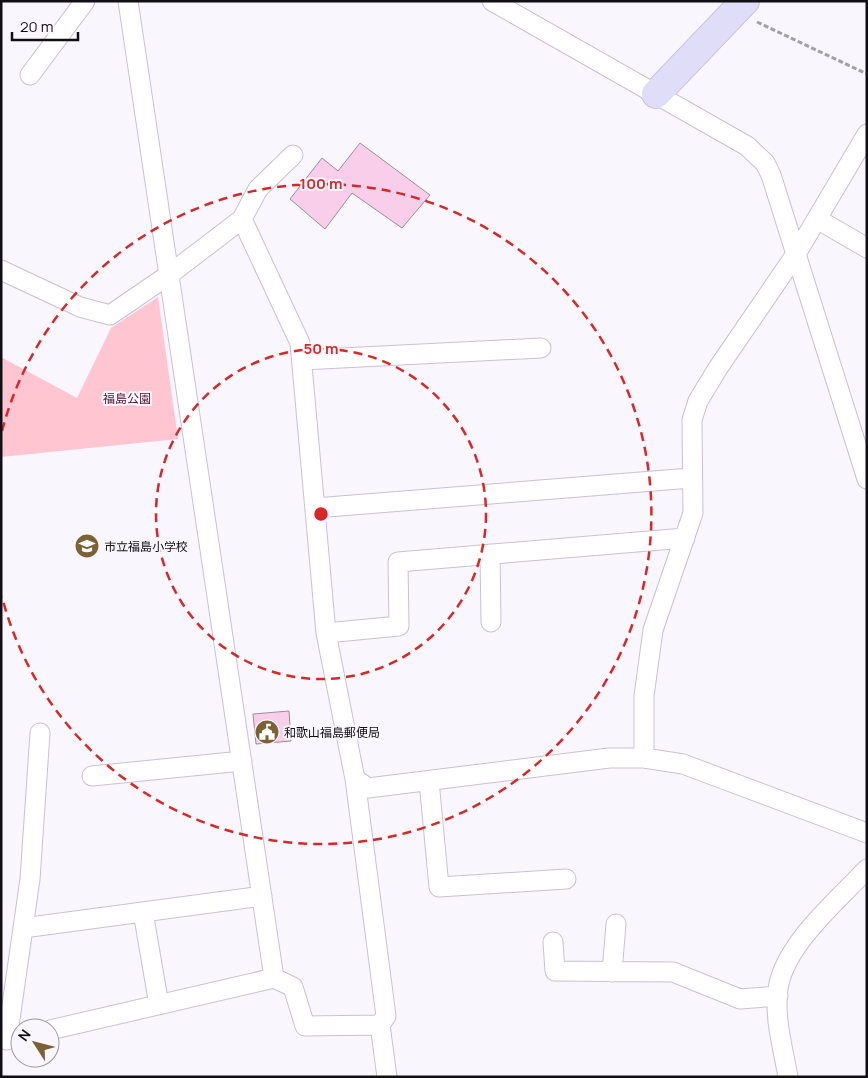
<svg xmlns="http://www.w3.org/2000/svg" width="868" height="1078" viewBox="0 0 868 1078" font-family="Manrope,'Noto Sans JP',sans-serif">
	<rect width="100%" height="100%" fill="#faf6fe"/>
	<!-- green -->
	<path fill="#ffc6d2" d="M158,297L178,439L1,457V357L77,398L111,328Z"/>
	<!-- building -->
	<path fill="#f8ceeb" stroke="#9f8c99" d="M360,143L430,195L402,228L352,193L325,229L290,199L322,158L338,171Z
		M289,711L291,741L256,744L253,714Z"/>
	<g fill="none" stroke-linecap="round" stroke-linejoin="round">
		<defs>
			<path id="street" d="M128,1L274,978
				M492,1L747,146L765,163L771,175L867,479
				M30,75L85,1
				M242,219L300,343L326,633L355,779L368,788L609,758H644L683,764L867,833
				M817,219L867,248
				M1,270L80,307L110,315L170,274L242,219L258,189L293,155
				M302,360L541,348
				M315,508L691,478
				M490,554L491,622
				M326,633L399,626L398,562L685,538
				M644,758V696L653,630L693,513L692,420L698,401L718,368L796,254L867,134
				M92,776L242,761
				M355,779L386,1016L380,1025
				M429,781L439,887L566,879
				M143,912L159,1005
				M23,928L262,896
				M553,942L555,971L673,972L740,999L778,996
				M612,972L616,924
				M50,1030L274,978L293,987L305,1026L380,1025L387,1077
				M7,1040L30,879L40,733
				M788,1077C783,1048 774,1018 778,989C784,945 838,900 867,869"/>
			<path id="secondary" d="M656,94L745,1"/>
		</defs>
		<!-- street casing -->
		<use href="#street" stroke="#cbc0d3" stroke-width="21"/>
		<!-- secondary casing -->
		<use href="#secondary" stroke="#cbc0d3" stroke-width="30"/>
		<!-- path -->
		<path stroke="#a39fa6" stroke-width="3" stroke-dasharray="5 2.5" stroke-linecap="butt" d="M757,22L867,74"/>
		<!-- street -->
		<use href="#street" stroke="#fff" stroke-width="19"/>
		<!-- secondary -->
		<use href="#secondary" stroke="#e0ddf8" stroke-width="28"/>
	</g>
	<!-- distance rings -->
	<g fill="none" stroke="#d62828" stroke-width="2.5" stroke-dasharray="9 6">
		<circle cx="321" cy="514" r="165"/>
		<path d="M2 431A330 330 0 1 1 2 597"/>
	</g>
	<!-- icons -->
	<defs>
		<symbol id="school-disc" viewBox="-11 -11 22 22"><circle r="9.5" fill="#7b6133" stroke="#faf6fe"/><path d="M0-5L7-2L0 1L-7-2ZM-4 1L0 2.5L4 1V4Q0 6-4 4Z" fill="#fff"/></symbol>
		<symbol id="civic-disc" viewBox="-11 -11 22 22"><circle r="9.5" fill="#7b6133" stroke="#faf6fe"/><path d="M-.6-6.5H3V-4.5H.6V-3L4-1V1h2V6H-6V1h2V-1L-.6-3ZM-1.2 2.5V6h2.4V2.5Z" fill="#fff"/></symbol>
	</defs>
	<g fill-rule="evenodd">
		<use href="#school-disc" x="73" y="532" width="28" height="28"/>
		<use href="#civic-disc" x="253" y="718" width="28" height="28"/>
	</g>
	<g text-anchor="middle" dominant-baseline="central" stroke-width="4" stroke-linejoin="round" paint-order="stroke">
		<!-- park labels -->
		<g font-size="12" fill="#58112b" stroke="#faf6fe">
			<text x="127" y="398">福島公園</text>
		</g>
		<!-- poi labels -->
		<g font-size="12" fill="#120e15" stroke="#faf6fe" text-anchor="start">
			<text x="104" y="546">市立福島小学校</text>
			<text x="284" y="732">和歌山福島郵便局</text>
		</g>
	</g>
	<circle cx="321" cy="514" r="8" fill="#d62828" stroke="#faf6fe" stroke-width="2.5"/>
	<g font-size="15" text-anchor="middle" font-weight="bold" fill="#d62828" stroke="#faf6fe" stroke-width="4" stroke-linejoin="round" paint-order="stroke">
		<text x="321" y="189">100 m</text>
		<text x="321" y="354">50 m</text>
	</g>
	<!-- border -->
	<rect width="868" height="1078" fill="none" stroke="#120e15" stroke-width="5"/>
	<!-- north arrow -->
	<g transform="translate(35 1043) rotate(306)"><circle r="24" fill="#faf6fe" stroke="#9d99a1"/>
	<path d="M0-4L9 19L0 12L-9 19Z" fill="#7b6133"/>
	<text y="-8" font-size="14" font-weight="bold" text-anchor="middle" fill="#120e15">N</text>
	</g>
	<!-- scale -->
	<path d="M12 32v8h66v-8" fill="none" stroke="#120e15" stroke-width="2.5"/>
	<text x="20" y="32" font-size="15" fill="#120e15" stroke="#faf6fe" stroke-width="4" paint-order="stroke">20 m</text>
</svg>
